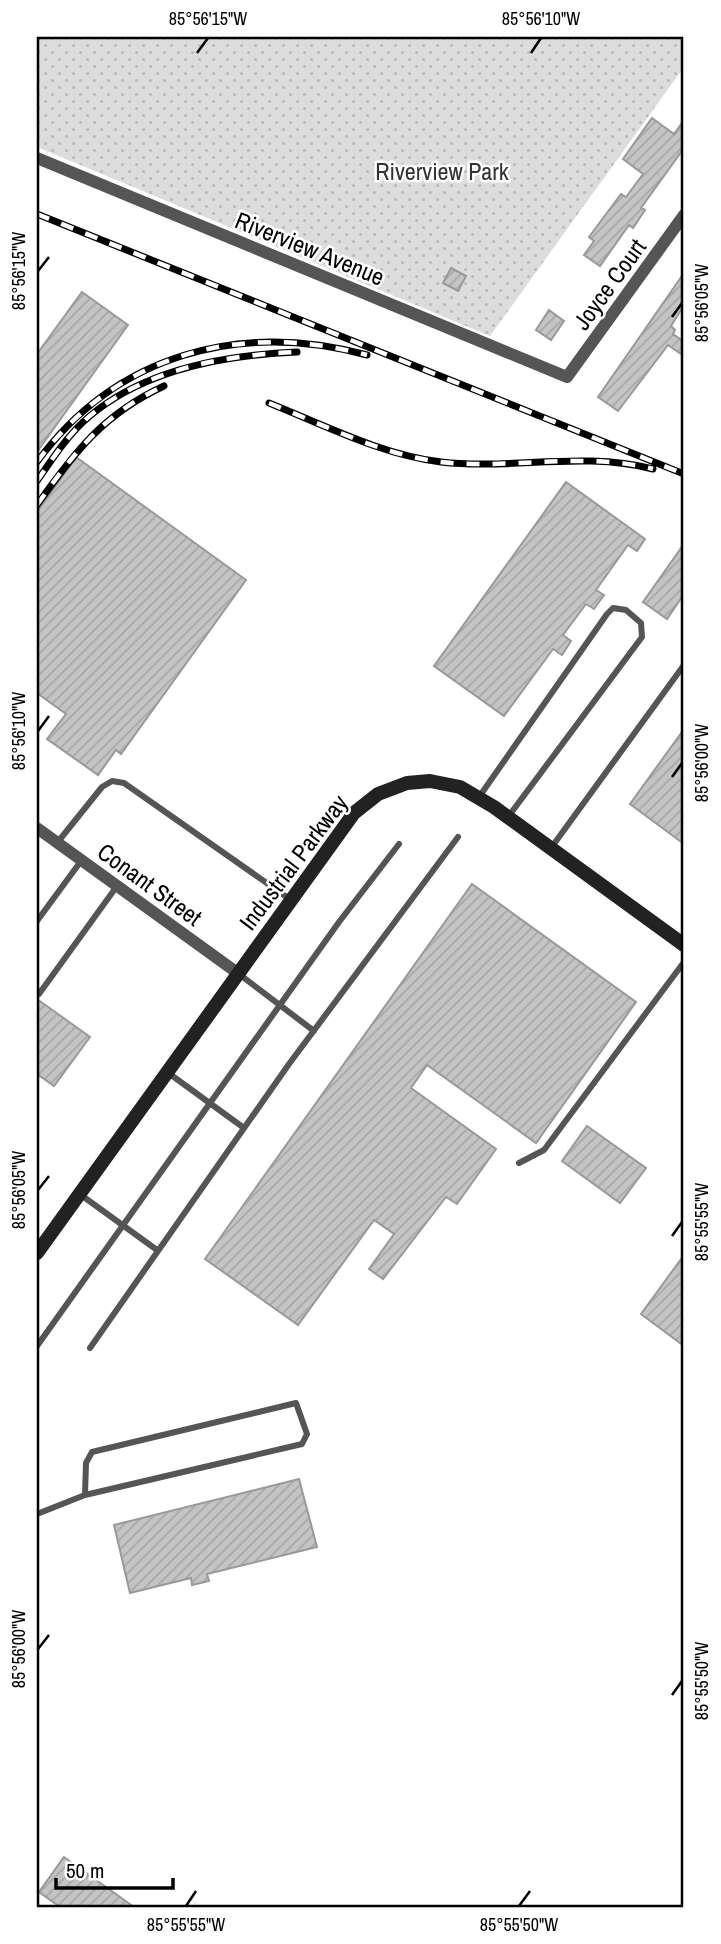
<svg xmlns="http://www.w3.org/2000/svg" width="721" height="1944" viewBox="0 0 721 1944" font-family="'Archivo Narrow',sans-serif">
	<defs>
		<pattern id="park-dots" width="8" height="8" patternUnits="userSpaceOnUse" patternTransform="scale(1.75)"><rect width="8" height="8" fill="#dcdcdc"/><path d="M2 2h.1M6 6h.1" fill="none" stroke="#bbb" stroke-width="1.8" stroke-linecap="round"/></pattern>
		<pattern id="building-hatch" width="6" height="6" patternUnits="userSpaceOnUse" patternTransform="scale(1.75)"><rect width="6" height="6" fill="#c4c4c4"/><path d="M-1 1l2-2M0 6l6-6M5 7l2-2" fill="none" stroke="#a7a7a7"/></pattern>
	</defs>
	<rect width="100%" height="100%" fill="#fff"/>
	<!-- park -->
	<path fill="url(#park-dots)" d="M37,37H684V67L490,336L37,147Z"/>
	<!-- building -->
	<path fill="url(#building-hatch)" stroke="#999" stroke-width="2" d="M652,118L674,134L684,120V148L641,208L645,210L633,228L629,225L600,266L584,255L594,241L589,237L621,194L626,197L643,174L623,159Z
		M451,268L466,276L458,291L443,283Z
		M684,273V305L671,326L675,330L673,334L684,342V356L668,345L618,411L598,397Z
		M82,292L128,325L37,452V354Z
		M549,310L564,321L551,340L536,330Z
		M76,457L246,580L121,754L116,750L98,775L47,739L66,714L37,693V512Z
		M566,482L645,539L637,551L628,545L596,590L604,595L594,609L586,604L563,635L571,641L562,655L553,649L504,716L434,666Z
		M684,544V594L667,619L643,602Z
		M684,729V844L630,804Z
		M472,884L636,1002L536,1143L427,1065L411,1088L496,1149L457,1204L446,1197L383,1279L369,1269L394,1234L374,1220L298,1325L205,1259Z
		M37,999L90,1037L54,1086L37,1074Z
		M587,1126L646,1168L620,1203L562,1161Z
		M684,1255V1346L641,1314Z
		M299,1479L317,1547L207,1574L209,1581L192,1585L191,1578L130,1593L114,1525Z
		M64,1857L134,1907H60L39,1892Z"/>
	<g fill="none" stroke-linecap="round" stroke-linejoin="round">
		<!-- lane -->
		<path stroke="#555" stroke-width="6" d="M479,797L607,614L613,608L626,610L641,623L642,637L508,817
			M57,843L102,787L112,781L124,783L291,900
			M551,848L684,665
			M37,921L81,861
			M239,974L314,1031
			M39,994L117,886
			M167,1072L244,1128
			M519,1163L544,1150L684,962
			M81,1195L157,1250
			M37,1346L339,922L399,844
			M90,1348L289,1064L458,837
			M37,1514L85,1495L302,1444L307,1434L296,1403L92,1452L86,1463L85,1495"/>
		<!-- street -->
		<path stroke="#555" stroke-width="12" d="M37,158L567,377L684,215
			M37,828L239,974"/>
		<!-- secondary -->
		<path stroke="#222" stroke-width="14" d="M37,1253L354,813L378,794L407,783L430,781L460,787L494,807L684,945"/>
		<defs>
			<path id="rail" d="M37,214L684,474
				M269,403C324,425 382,455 441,462C512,470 582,451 653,469
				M37,462C116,354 240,321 367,355
				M37,481C51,461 65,439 83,422C139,370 223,355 297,352
				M37,505C74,453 103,414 164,386"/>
		</defs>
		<!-- rail casing -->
		<use href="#rail" stroke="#000" stroke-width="7"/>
		<!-- rail -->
		<use href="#rail" stroke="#fff" stroke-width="4.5" stroke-dasharray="13" stroke-linecap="butt"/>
	</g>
	<!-- ticks -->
	<path fill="none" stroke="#000" stroke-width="2.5" d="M197,53L208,38M531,53L541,38M38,271L49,257M672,317L682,303M38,731L49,716M672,777L682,763M38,1190L49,1176M672,1236L682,1222M38,1649L49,1635M672,1695L682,1681M186,1906L196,1891M519,1906L530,1891"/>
	<g text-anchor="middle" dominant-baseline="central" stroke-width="5" stroke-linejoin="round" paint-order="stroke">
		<!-- park labels -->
		<g font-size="24" fill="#333" stroke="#fff">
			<text x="442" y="171">Riverview Park</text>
		</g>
		<!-- street labels -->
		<g font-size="24" fill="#000" stroke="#fff">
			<text transform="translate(310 248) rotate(22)">Riverview Avenue</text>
			<text transform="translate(609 284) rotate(-54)">Joyce Court</text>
			<text transform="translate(293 862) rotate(-53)">Industrial Parkway</text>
			<text transform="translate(150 884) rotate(36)">Conant Street</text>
		</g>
	</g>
	<!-- border -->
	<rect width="721" height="1944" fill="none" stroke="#ffffff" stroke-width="77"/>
	<!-- scale -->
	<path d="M56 1878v10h117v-10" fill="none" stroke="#000000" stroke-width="3.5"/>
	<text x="66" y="1878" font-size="21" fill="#000000" stroke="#ffffff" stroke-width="5" paint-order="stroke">50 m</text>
	<rect x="38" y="38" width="644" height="1868" fill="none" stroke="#000" stroke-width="2.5"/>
	<g font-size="18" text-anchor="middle" fill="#000">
		<text x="208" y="25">85°56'15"W</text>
		<text x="541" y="25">85°56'10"W</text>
		<text transform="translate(19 271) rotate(-90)" y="6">85°56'15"W</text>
		<text transform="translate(702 303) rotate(-90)" y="6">85°56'05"W</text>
		<text transform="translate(19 731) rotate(-90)" y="6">85°56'10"W</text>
		<text transform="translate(702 763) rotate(-90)" y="6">85°56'00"W</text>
		<text transform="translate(19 1190) rotate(-90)" y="6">85°56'05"W</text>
		<text transform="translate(702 1222) rotate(-90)" y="6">85°55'55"W</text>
		<text transform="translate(19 1649) rotate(-90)" y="6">85°56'00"W</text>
		<text transform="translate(702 1681) rotate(-90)" y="6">85°55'50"W</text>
		<text x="186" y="1931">85°55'55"W</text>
		<text x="519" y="1931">85°55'50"W</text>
	</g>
</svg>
